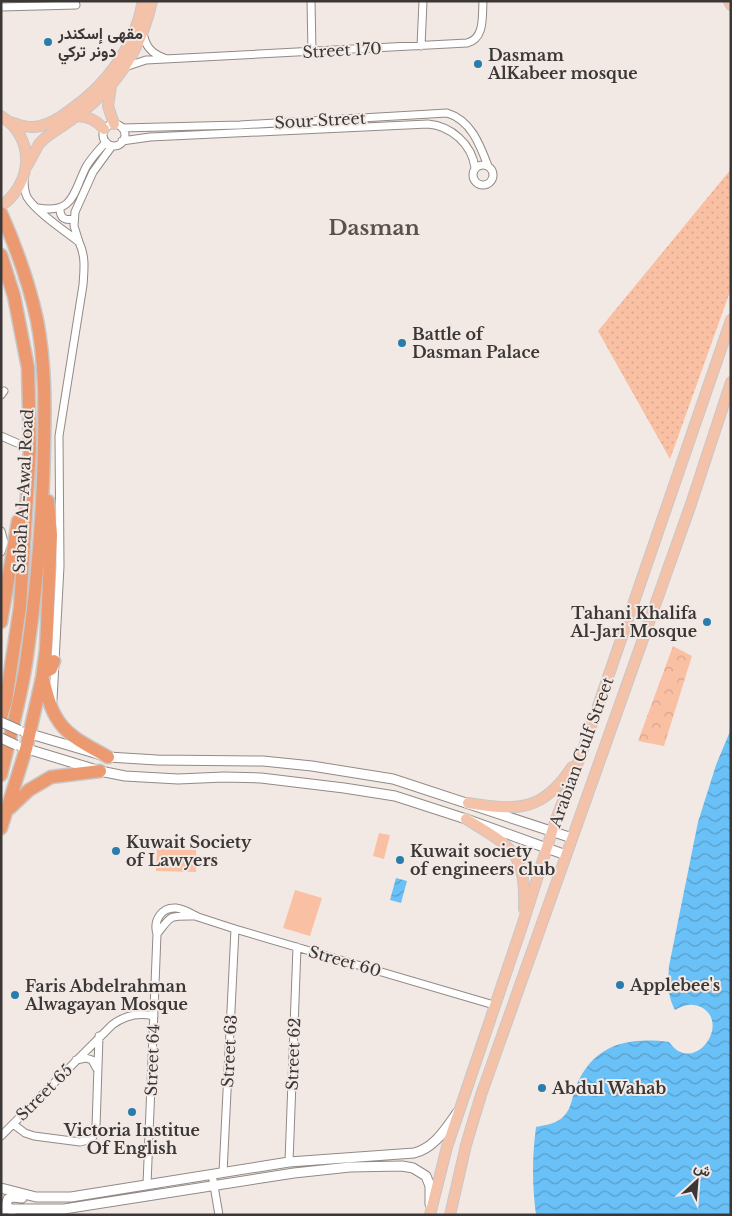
<svg xmlns="http://www.w3.org/2000/svg" width="732" height="1216" viewBox="0 0 732 1216" font-family="'Libre Baskerville',Vazirmatn,serif">
	<defs>
		<pattern id="grass-dots" width="8" height="8" patternUnits="userSpaceOnUse" patternTransform="scale(1.25)"><rect width="8" height="8" fill="#f9c0a4"/><path d="M2 2h.1M6 6h.1" fill="none" stroke="#d6a68e" stroke-width="1.8" stroke-linecap="round"/></pattern>
		<pattern id="park-crowns" width="20" height="18" patternUnits="userSpaceOnUse" patternTransform="scale(1.25)"><rect width="20" height="18" fill="#f9c0a4"/><path d="M2 6a3 3 0 1 1 6 0M12 15a3 3 0 1 1 6 0" fill="none" stroke="#d6a68e"/></pattern>
		<pattern id="water-waves" width="16" height="10" patternUnits="userSpaceOnUse" patternTransform="scale(1.25)"><rect width="16" height="10" fill="#6ac1f7"/><path d="M0 5q4-4 8 0t8 0" fill="none" stroke="#589ec9"/></pattern>
	</defs>
	<rect width="100%" height="100%" fill="#f2e9e5"/>
	<!-- grass -->
	<path fill="url(#grass-dots)" d="M731,169V289L670,459L598,331Z"/>
	<!-- park -->
	<path fill="url(#park-crowns)" d="M673,646L692,656L664,746L638,741Z"/>
	<!-- pitch -->
	<path fill="#f9c0a4" d="M379,833L390,835L384,859L373,856Z
		M157,849L196,850V872L156,871Z
		M295,890L322,898L310,936L283,928Z"/>
	<!-- water -->
	<path fill="url(#water-waves)" d="M731,729V1215H536C532,1185 532,1157 536,1127C545,1125 557,1124 564,1116C572,1108 572,1095 577,1084C595,1044 628,1037 669,1042C694,1077 732,1023 701,1007C691,1003 684,1005 675,1010C667,995 668,982 669,966L698,822L716,765Z
		M396,878L407,881L401,903L390,900Z"/>
	<g fill="none" stroke-linecap="round" stroke-linejoin="round">
		<defs>
			<path id="street" d="M311,1L312,51
				M1,7L76,5L75,1
				M143,32C145,46 151,53 164,58
				M421,46L423,1
				M125,67L146,60L467,43C485,39 482,16 483,1
				M103 135a11 11 0 1 1 22 0a11 11 0 1 1-22 0Z
				M122,128L240,125L447,113C471,120 480,145 488,166
				M122,141L150,137L428,124C451,126 472,144 475,168
				M473 175a10 10 0 1 1 20 0a10 10 0 1 1-20 0Z
				M24,178C24,184 24,191 27,197C36,212 65,231 79,242C86,257 84,270 83,285L59,436L60,566L53,700
				M38,208C74,214 73,193 86,167C91,158 99,150 106,142
				M60,209C60,218 65,221 74,219
				M79,242L74,226L75,212L93,172L112,146
				M1,395L4,391
				M1,436L17,443
				M1,531L4,542L1,552
				M157,934C172,915 168,916 193,916
				M76,1060L86,1058L92,1060L97,1069
				M13,1124L25,1133L34,1136L80,1142L92,1139L96,1127L99,1036
				M1,1136L112,1025C125,1015 138,1012 154,1016
				M289,1162L297,947
				M223,1173L235,929
				M212,1174L219,1215
				M147,1185L157,934C153,921 161,907 176,908C185,909 191,914 198,917C210,921 223,925 235,929L494,1005"/>
			<path id="secondary" d="M24,732L108,757L157,760L263,761L312,766L393,779L572,838
				M21,747L100,771L125,776L178,779L224,777L261,778L344,788L395,796L466,819L566,855
				M1,1188L36,1197H71L289,1162L414,1153C434,1148 445,1130 457,1113
				M1,1209H64L294,1173L350,1167L402,1166L413,1168L426,1176L430,1186V1204
				M12,1211L6,1205L8,1199L12,1197L22,1198"/>
			<path id="primary" d="M729,1L731,5
				M111,86L108,106L114,124
				M1,116C36,138 33,183 1,206
				M76,116C88,116 96,120 104,129
				M10,122C19,125 30,129 40,126C50,124 61,117 70,110C107,85 135,46 143,1
				M27,166L39,144L45,138C62,126 80,115 95,101C124,76 144,39 152,1
				M468,803C517,811 543,812 572,767
				M466,819C511,847 526,851 524,909
				M430,1215L447,1147L523,923L555,822L585,744L731,320
				M450,1215L466,1145L481,1095L691,504L731,382"/>
			<path id="highway" d="M1,213C16,247 29,283 37,320C45,361 45,404 44,445C43,515 37,586 27,656C22,695 10,736 1,775
				M1,255L14,296L28,368L30,449L20,607L6,700L1,717
				M1,622L18,521
				M43,673L51,669L54,661
				M43,680C47,692 49,706 56,717C67,737 89,746 108,757
				M10,808L29,790L51,777L100,771
				M1,828L26,749L42,678L46,649L51,535L48,501"/>
		</defs>
		<!-- street casing -->
		<use href="#street" stroke="#928a86" stroke-width="9"/>
		<!-- secondary casing -->
		<use href="#secondary" stroke="#928a86" stroke-width="11"/>
		<!-- primary casing -->
		<use href="#primary" stroke="#c8c7c7" stroke-width="12"/>
		<!-- highway casing -->
		<use href="#highway" stroke="#c8c7c7" stroke-width="15"/>
		<!-- street -->
		<use href="#street" stroke="#fff" stroke-width="7"/>
		<!-- secondary -->
		<use href="#secondary" stroke="#fff" stroke-width="9"/>
		<!-- primary -->
		<use href="#primary" stroke="#f4c2a9" stroke-width="10"/>
		<!-- highway -->
		<use href="#highway" stroke="#ed996f" stroke-width="12"/>
		<defs>
			<path id="secondary-bridge" d="M1,722L19,730
				M1,738L16,745"/>
		</defs>
		<!-- secondary-bridge casing -->
		<use href="#secondary-bridge" stroke="#928a86" stroke-width="11" stroke-linecap="butt"/>
		<!-- secondary-bridge -->
		<use href="#secondary-bridge" stroke="#fff" stroke-width="9"/>
	</g>
	<!-- markers -->
	<g fill="#287dad" stroke="#f2e9e5" stroke-width="2">
		<circle cx="48" cy="42" r="5"/>
		<circle cx="478" cy="64" r="5"/>
		<circle cx="402" cy="343" r="5"/>
		<circle cx="707" cy="622" r="5"/>
		<circle cx="116" cy="851" r="5"/>
		<circle cx="400" cy="860" r="5"/>
		<circle cx="620" cy="985" r="5"/>
		<circle cx="15" cy="995" r="5"/>
		<circle cx="542" cy="1088" r="5"/>
		<circle cx="132" cy="1112" r="5"/>
	</g>
	<g text-anchor="middle" dominant-baseline="central" stroke-width="4" stroke-linejoin="round" paint-order="stroke">
		<!-- poi labels -->
		<g font-size="16" font-weight="bold" fill="#3b3736" stroke="#f2e9e5" text-anchor="start">
			<text x="58" y="33">مقهى إسكندر<tspan x="58" dy="18">دونر تركي</tspan></text>
			<text x="488" y="55">Dasmam<tspan x="488" dy="18">AlKabeer mosque</tspan></text>
			<text x="412" y="334">Battle of<tspan x="412" dy="18">Dasman Palace</tspan></text>
			<text x="697" y="613" text-anchor="end">Tahani Khalifa<tspan x="697" dy="18">Al-Jari Mosque</tspan></text>
			<text x="126" y="842">Kuwait Society<tspan x="126" dy="18">of Lawyers</tspan></text>
			<text x="410" y="851">Kuwait society<tspan x="410" dy="18">of engineers club</tspan></text>
			<text x="630" y="985">Applebee's</text>
			<text x="25" y="986">Faris Abdelrahman<tspan x="25" dy="18">Alwagayan Mosque</tspan></text>
			<text x="552" y="1088">Abdul Wahab</text>
			<text x="132" y="1130" text-anchor="middle">Victoria Institue<tspan x="132" dy="18">Of English</tspan></text>
		</g>
		<!-- street labels -->
		<g font-size="16" fill="#3b3736" stroke="#f2e9e5">
			<text transform="translate(342 50) rotate(-3)">Street 170</text>
			<text transform="translate(320 120) rotate(-3)">Sour Street</text>
			<text transform="translate(23 491) rotate(-87)">Sabah Al-Awal Road</text>
			<text transform="translate(581 752) rotate(-70)">Arabian Gulf Street</text>
			<text transform="translate(345 961) rotate(16)">Street 60</text>
			<text transform="translate(229 1051) rotate(-87)">Street 63</text>
			<text transform="translate(293 1054) rotate(-88)">Street 62</text>
			<text transform="translate(152 1060) rotate(-88)">Street 64</text>
			<text transform="translate(44 1092) rotate(-45)">Street 65</text>
		</g>
		<!-- district labels -->
		<g font-size="21" font-weight="bold" fill="#58514d" stroke="#f2e9e5">
			<text x="374" y="228">Dasman</text>
		</g>
	</g>
	<!-- border -->
	<rect width="732" height="1216" fill="none" stroke="#3b3736" stroke-width="5"/>
	<!-- north arrow -->
	<g transform="translate(697 1181) rotate(26)" stroke="#f2e9e5" stroke-width="4" paint-order="stroke">
	<path d="M0-4L9 19L0 12L-9 19Z" fill="#3b3736"/>
	<text y="-8" font-size="14" font-weight="bold" text-anchor="middle" fill="#3b3736">ش</text>
	</g>
</svg>
